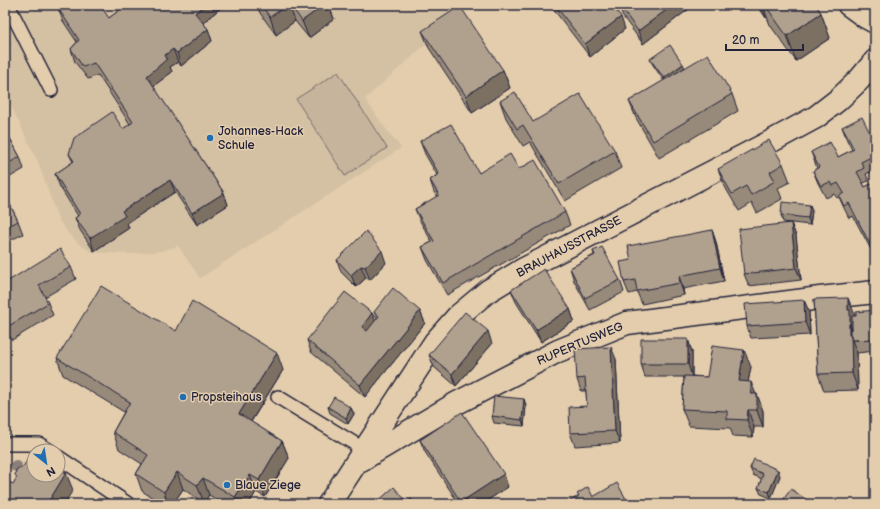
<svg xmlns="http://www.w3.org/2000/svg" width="880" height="509" viewBox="0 0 880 509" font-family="'Balsamiq Sans',sans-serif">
	<rect width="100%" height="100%" fill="#e3cdac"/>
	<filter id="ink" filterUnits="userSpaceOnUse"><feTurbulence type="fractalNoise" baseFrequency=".025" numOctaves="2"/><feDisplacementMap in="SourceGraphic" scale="8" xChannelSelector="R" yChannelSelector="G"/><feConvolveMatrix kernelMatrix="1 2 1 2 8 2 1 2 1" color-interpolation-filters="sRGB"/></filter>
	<g filter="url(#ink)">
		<!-- built -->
		<path fill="#d4c0a3" d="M5,5H462L465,9L365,99L386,129L401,148L200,278L178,246L161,251L128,254L92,252L80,245L68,233L58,219L38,162L5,93Z"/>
		<!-- green -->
		<path fill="#c7b49c" stroke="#746b6c" d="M338,72L387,148L345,176L296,99Z"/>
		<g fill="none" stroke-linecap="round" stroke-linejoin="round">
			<defs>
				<path id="service" d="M8,5L51,90
					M278,397L365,450
					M5,444H39L50,451
					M58,457L128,504"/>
				<path id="minor" d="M361,460L457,403L558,351L627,323L820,298L875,292
					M329,504L435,342L458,316L488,291L524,269L770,142L816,117L838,100L859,80L875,61"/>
				<path id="secondary" d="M849,5L864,16L875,22"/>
			</defs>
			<!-- service casing -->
			<use href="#service" stroke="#22223b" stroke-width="16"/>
			<!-- minor casing -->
			<use href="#minor" stroke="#22223b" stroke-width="25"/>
			<!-- secondary casing -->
			<use href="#secondary" stroke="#22223b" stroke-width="25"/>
			<!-- service -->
			<use href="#service" stroke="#e3cdac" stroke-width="13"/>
			<!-- minor -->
			<use href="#minor" stroke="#e3cdac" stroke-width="22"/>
			<!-- secondary -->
			<use href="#secondary" stroke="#e3cdac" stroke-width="22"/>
		</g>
		<!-- trees -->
		<circle fill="#8b7f78" cx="16" cy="466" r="6"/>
		<!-- wall -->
		<path fill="#978a7a" stroke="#22223b" d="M124,5H224L203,23L208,29L212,41L181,66L178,62L170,67L172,72L153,86L224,193L228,205L197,225L175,192L127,223L129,228L94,251L80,230L75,218L78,216L60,187L55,174L73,162L69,154L123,129L130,124L98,75L88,79L75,62L71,49L77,42L63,21L58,8L109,18L124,7Z
			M257,5H329L334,19L309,38L295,21L276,35L260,13Z
			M552,5H612L625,29L590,57L554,10Z
			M618,5H694L643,44L623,17Z
			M757,5H816L821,13L830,38L796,61L770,25L767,17L766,18Z
			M422,31L503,70L510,88L472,113L429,48Z
			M650,59L685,68L732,94L738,111L659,158L636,118L629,101L664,81L653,65Z
			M500,101L533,122L615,151L621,168L565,201L530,142L523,146L506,118Z
			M842,127L870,133L875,130V170L866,174L869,181L863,183L865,187L875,182V257L853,216L849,218L844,208L839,197L837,198L834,194L826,198L818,183L813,171L817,168L811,152L838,157L852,150L847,140Z
			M5,129L20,157L24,169L5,180Z
			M420,141L479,173L519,169L565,212L570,225L447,295L427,260L422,247L432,242L420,221L415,209L437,197L434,192L430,180L437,175L425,154Z
			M783,164L790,182L778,188L782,199L757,213L752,203L739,211L725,187L718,169Z
			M5,194L18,221L23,234L5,243Z
			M810,205L812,211L810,225L783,222L781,215Z
			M791,223L796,236L801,280L749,286L744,274Z
			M712,230L716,242L724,281L683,289L684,295L642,304L637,292L629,294L624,282L631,260Z
			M593,251L620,280L624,292L590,310L574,281L570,268L594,255Z
			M337,260L386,263L370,280L366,278L356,287L341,272Z
			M71,267L76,279L45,297L48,303L53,315L12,340L5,329V283Z
			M511,290L570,309L574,321L541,342L516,302Z
			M814,299L855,315V316L875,310V351L857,353L858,390L824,391L818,374Z
			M804,300L809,312L810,335L751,338L747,326Z
			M420,311L425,323L365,397L311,352L307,340L372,313L375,321L377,319L374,312Z
			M176,331L283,370L251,422L282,441L289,458L265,497L256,492L249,504H224L209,495L204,503L183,489L173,504H162L142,491L136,474L142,464L119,449L113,432L124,412L63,375L57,358Z
			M688,339L692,352V376L707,377L751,367L748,382L756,394H757L763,411V427H754L753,437L733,436L730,428L689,426L682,409L684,377H645L641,364Z
			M492,344L456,386L434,367L429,355Z
			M616,359L620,443L575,446L570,433L587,406L586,391H581L577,379Z
			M524,399L526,406L524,426L494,423L492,416Z
			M328,407L351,408L354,414L348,424L330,413Z
			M420,440L508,487L482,504H459L425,452Z
			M750,468L780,476L771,498L761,494L758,488L762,479L753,475Z"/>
		<!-- shaded-wall -->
		<path fill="#7b7063" stroke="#22223b" d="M205,5H224L200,25L195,13Z
			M287,5H289L295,21L276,35L270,17Z
			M324,5H329L334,19L309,38L302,21Z
			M673,5H694L643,44L638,31Z
			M762,5H763L767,17L766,18L761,6Z
			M821,13L830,38L796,61L787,36Z
			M621,17L625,29L590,57L585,44Z
			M208,29L212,41L181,66L177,53Z
			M173,49L178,62L170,67L172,72L151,88L147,76L165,55Z
			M683,64L686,70L666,84L664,78Z
			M503,70L510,88L472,113L466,96Z
			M170,180L175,192L127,223L129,228L94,251L90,238L122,211Z
			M224,193L228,205L197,225L192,213Z
			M810,205L812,211L810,225L808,218Z
			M791,223L796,236L801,280L796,268Z
			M712,230L716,242L724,281L720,268Z
			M382,251L386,263L370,280L365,267Z
			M361,266L366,278L356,287L351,275Z
			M679,276L683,289L684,295L680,283Z
			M848,298L855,315L854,322L857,327V341L850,324L848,310Z
			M804,300L809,312L810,335L805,322Z
			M570,309L574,321L541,342L536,330Z
			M420,311L425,323L365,397L360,385Z
			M372,313L377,325L366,340L362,327Z
			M849,324L854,340H852L857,353L858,390L852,373Z
			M488,331L492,344L456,386L452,374Z
			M688,339L692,352V377L688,364Z
			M611,347L616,359L620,443L615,431Z
			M744,350L751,367L745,398L739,381Z
			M277,353L283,370L245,431L239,414Z
			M751,382L757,397V394L763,411V427L751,394Z
			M524,399L526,406L524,426L522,420Z
			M351,408L354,414L348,424L346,418Z
			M748,410L754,427L753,437L747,420Z
			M282,441L289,458L265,497L259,480Z
			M778,470L780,476L771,498L769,492Z
			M177,472L183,489L173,504H168L164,492Z
			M66,473L73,490L64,504H47Z
			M504,474L508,487L482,504H462L461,502Z
			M250,475L256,492L249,504H238L235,497Z
			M203,478L209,495L204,503L197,485Z"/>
		<!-- building -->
		<path fill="#b0a08e" stroke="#22223b" d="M63,5H100L109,18L126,5H205L195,13L208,29L177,53L173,49L165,55L167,59L147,76L224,193L192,213L170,180L122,211L125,216L90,238L75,218L80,214L55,174L74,161L69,154L74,138L112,112L123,129L133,122L94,63L83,67L71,49L79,40L58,8Z
			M261,5H287L270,17Z
			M290,5H324L302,21Z
			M555,5H612L621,17L585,44Z
			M619,5H673L638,31Z
			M765,5H816L821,13L787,36Z
			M460,6L503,70L466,96L422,31Z
			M670,45L683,64L664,78L650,59Z
			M708,54L732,94L653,141L629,101Z
			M515,92L533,122L580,94L615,151L559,184L523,125L517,129L500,101Z
			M862,117L870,133L875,130V155L861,162L864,168L857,172L865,187L875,182V251L874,252L849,203L844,206L839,196L844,193L838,183L832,186L830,182L821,186L813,171L819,167L811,152L830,142L838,157L854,149L842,127Z
			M451,124L479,173L510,154L519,169L535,160L565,212L443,283L422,247L434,241L415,209L439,195L430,180L439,174L420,141Z
			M5,129L20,157L5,165Z
			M769,140L783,164L770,172L775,181L751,195L746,186L732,194L718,169Z
			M5,194L18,221L5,228Z
			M782,202L810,205L808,218L781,215Z
			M791,223L796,268L744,274L739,229Z
			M712,230L720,268L679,276L680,283L637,291L635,280L624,282L620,262L631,260L628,246Z
			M366,231L382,251L365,267L361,266L351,275L337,260Z
			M602,247L620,280L585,298L570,268L595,255L593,251Z
			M60,249L71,267L39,285L48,303L7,327L5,324V283Z
			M544,269L570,309L536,330L511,290Z
			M101,286L176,331L192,301L277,353L239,414L282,441L259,480L250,475L235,497L203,478L197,485L177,472L164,492L136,474L148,455L113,432L130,402L57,358Z
			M393,288L420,311L360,385L307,340L345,292L372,313L362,327L367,331L379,316L374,312Z
			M848,298V310H850V324H849V335H851L852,373L818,374L814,299Z
			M804,300L805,322L747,326L745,304Z
			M875,310V339L852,340L850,335V329H852V316H856V312Z
			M465,312L488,331L452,374L429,355Z
			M641,339H688V364H641Z
			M712,346L744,350L739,381L751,382V394H757V410H748L747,420L727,419V411L682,409L684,376L707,377Z
			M611,347L615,431L570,433L569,407L587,406L585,378L577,379L575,349Z
			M494,396L524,399L522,420L492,416Z
			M334,397L351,408L346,418L328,407Z
			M462,412L504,474L461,502L420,440Z
			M33,452L34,453V475H58V467L66,473L47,504H5V480L13,484L17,477L15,475L16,470L19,468H22Z
			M754,459L778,470L769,492L758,488L763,474L750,468Z
			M617,483L629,504H564L579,496L577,494L588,487L593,497Z
			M394,487L407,502L411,499L416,504H375Z
			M791,489L813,504H780Z"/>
	</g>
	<!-- markers -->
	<g fill="#1f6fb2" stroke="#e3cdac" stroke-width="1.5">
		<circle cx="210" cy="138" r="4"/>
		<circle cx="183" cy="397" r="4"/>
		<circle cx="227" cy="485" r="4"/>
	</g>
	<g text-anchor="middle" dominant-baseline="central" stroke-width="3" stroke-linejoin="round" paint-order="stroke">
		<!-- poi labels -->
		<g font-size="12" fill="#22223b" stroke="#e3cdac" text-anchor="start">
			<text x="218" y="131">Johannes-Hack<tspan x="218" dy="14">Schule</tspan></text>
			<text x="191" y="397">Propsteihaus</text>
			<text x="235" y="485">Blaue Ziege</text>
		</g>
		<!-- street labels -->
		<g font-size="12" fill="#22223b" stroke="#e3cdac">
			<text transform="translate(569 247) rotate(-28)">BRAUHAUSSTRASSE</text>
			<text transform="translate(580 344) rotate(-23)">RUPERTUSWEG</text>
		</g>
	</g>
	<!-- margin -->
	<rect width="880" height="509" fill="none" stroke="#e3cdac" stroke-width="20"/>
	<rect x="10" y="10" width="860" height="489" fill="none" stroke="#22223b" stroke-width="1.5" filter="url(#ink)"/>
	<!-- north arrow -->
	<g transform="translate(46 463) rotate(150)"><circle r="19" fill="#e3cdac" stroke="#96897f"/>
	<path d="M0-3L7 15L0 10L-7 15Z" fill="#1f6fb2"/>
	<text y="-6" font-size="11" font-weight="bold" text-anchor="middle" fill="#22223b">N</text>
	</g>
	<!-- scale -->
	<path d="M726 44v6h77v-6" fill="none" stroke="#22223b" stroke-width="2"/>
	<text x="732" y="44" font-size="12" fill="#22223b" stroke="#e3cdac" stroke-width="3" paint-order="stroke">20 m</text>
</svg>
